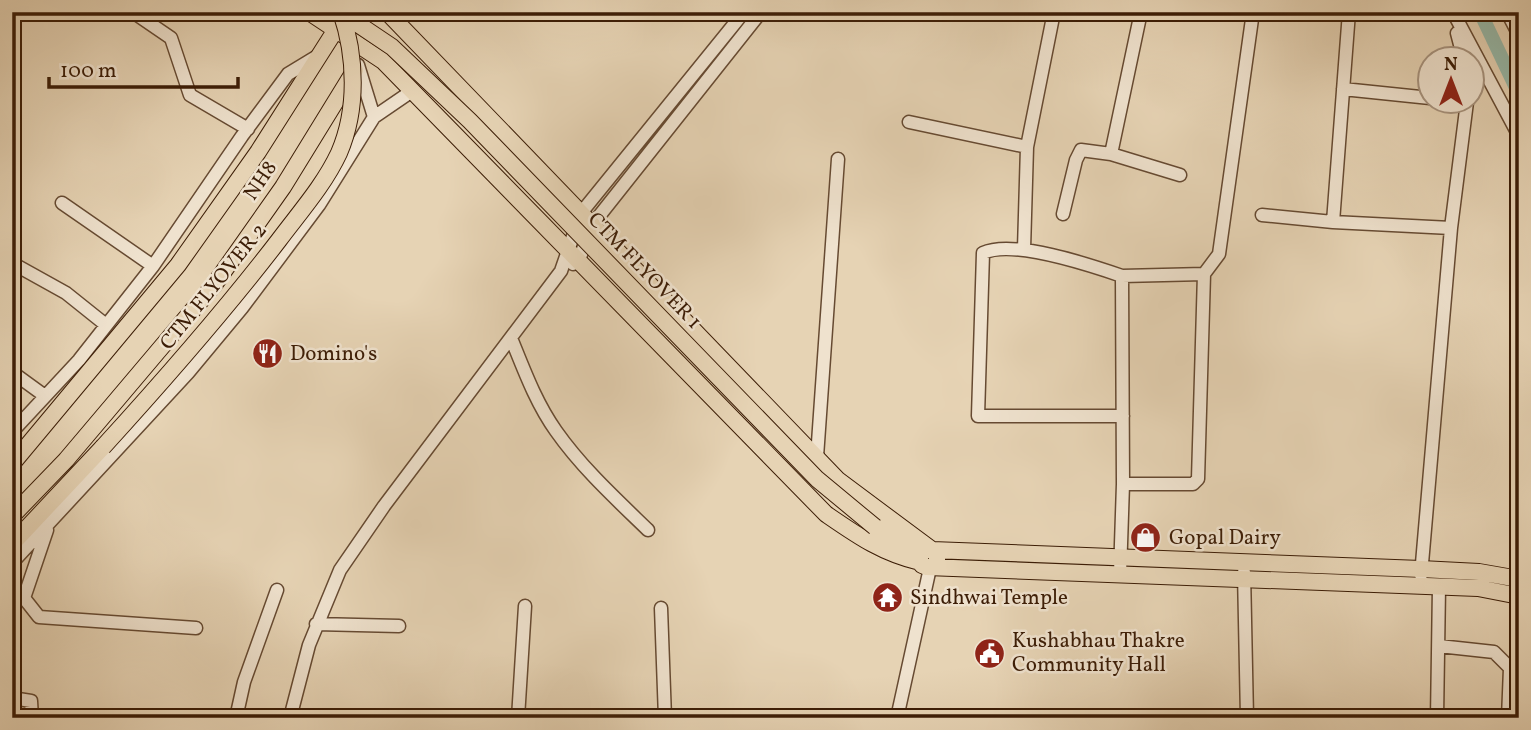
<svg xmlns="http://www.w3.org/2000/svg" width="1531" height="730" viewBox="0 0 1531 730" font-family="Vollkorn,serif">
	<rect width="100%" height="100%" fill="#e6d3b4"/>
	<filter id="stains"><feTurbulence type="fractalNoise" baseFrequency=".00286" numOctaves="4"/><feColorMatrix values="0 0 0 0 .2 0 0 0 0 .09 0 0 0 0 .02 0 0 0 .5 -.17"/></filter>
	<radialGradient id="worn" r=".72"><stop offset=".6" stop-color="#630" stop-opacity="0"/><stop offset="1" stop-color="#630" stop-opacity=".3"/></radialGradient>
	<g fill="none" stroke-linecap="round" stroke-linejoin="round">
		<!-- canal -->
		<path stroke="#97b9a9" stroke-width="14" d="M1480,12L1519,94"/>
		<defs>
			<path id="minor" d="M133,12L171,38L190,95L248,129
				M1453,12L1519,136
				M1507,12L1519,35
				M1457,33L1464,60
				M358,65L374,117
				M1472,88V91
				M1343,89L1430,98
				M909,122L1027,147L1054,12
				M1111,154L1180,175
				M62,203L153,266
				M1063,214L1076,160L1081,150L1111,154L1141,12
				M1262,215L1333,222L1451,228
				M1333,222L1349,12
				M1024,249L1027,147
				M12,263L66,293L106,325
				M573,264L579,260L592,225L761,12
				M1122,276C1090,265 1013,239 983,253L978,416H1123
				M511,338C524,370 536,403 556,431C582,468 616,499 648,530
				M12,372L45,396
				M12,432L79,360L153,266L242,136L288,74L316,57
				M817,457L838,159
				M1123,484H1193L1198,479L1204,274
				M47,530L24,598L39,617L196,628
				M12,563L188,373L242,308L319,205L374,117L412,91
				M1244,572L1247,718
				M1120,574L1123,484L1122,276L1204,274L1219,254L1253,12
				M1421,575L1451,228L1467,102
				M661,608L665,718
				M316,624L399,626
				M1439,646L1494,652L1510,668L1519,672
				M12,698L31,701L32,718
				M236,718L244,682L277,590
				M290,718L309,645L340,570L384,506L561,271L581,213L744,12
				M518,718L525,606
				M897,718L930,568
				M1437,718L1439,587
				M1508,718L1510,668"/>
			<path id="major" d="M309,12L383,61L826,514C858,536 882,553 920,562
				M387,12L838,480L932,550L1421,569L1479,572L1519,579
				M12,464L178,265L258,152L340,23
				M12,516L66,460L214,285L283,187L355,70
				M875,527L918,555
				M12,544L103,447
				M933,567L937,562V554L932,550H926C920,553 918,559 922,565L927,567L1478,588L1519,596"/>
		</defs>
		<!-- minor casing -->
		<use href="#minor" stroke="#664a32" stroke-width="15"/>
		<!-- major casing -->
		<use href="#major" stroke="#3c1d06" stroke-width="18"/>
		<!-- minor -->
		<use href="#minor" stroke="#efe2ce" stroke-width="12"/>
		<!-- major -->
		<use href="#major" stroke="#e6d3b4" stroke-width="16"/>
		<defs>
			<path id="major-bridge" d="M340,12L392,47L470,121L817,479L875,527
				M103,447C164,380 223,313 279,240C300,212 324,185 339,153C358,109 356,56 341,12"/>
		</defs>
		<!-- major-bridge casing -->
		<use href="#major-bridge" stroke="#3c1d06" stroke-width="18" stroke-linecap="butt"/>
		<!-- major-bridge -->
		<use href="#major-bridge" stroke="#e6d3b4" stroke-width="16"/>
	</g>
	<!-- icons -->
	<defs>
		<symbol id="restaurant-disc" viewBox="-11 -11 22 22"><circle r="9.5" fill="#8f2418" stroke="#efe2ce"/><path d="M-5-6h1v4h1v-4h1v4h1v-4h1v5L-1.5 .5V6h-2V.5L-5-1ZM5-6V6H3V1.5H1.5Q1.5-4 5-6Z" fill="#fff"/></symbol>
		<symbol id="shop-disc" viewBox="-11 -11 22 22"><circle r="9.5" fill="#8f2418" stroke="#efe2ce"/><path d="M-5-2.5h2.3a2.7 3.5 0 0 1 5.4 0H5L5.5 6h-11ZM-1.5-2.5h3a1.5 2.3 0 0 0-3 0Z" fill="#fff"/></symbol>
		<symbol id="temple-disc" viewBox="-11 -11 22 22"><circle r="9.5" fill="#8f2418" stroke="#efe2ce"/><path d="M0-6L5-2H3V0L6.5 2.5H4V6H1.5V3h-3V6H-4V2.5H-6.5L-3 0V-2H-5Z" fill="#fff"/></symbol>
		<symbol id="civic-disc" viewBox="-11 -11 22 22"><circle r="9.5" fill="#8f2418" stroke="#efe2ce"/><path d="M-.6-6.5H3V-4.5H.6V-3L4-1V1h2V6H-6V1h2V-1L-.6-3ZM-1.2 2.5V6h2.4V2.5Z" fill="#fff"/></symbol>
	</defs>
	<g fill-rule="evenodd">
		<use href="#restaurant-disc" x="250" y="336" width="35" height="35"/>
		<use href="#shop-disc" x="1128" y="520" width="35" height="35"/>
		<use href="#temple-disc" x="870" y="580" width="35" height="35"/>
		<use href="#civic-disc" x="972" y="636" width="35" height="35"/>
	</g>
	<g text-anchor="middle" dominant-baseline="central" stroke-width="5" stroke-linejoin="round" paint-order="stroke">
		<!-- street labels -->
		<g font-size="21" fill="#3c1d06" stroke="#efe2ce">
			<text transform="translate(261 181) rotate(-56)">NH8</text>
			<text transform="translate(644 271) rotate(46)">CTM FLYOVER 1</text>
			<text transform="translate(214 287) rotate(-51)">CTM FLYOVER 2</text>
		</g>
		<!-- poi labels -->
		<g font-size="21" fill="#3c1d06" stroke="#efe2ce" text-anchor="start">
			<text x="290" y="354">Domino's</text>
			<text x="1169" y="538">Gopal Dairy</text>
			<text x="910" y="598">Sindhwai Temple</text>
			<text x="1012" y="641">Kushabhau Thakre<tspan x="1012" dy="24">Community Hall</tspan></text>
		</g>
	</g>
	<!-- margin -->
	<rect width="1531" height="730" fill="none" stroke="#e6d3b4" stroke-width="42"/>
	<rect x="14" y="14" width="1503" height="702" fill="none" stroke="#3c1d06" stroke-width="3.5"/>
	<rect x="21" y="21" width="1489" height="688" fill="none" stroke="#3c1d06" stroke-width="2"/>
	<!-- north arrow -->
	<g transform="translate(1451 80)"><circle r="33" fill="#efe2ce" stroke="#a7937e" stroke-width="2"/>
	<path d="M0-5L12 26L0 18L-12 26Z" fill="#8f2418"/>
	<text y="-10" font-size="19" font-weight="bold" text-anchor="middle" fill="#3c1d06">N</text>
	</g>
	<!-- scale -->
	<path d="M49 77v10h189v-10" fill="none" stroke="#3c1d06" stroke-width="3.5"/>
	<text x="60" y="77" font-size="21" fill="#3c1d06" stroke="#efe2ce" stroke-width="5" paint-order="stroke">100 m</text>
	<rect width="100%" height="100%" filter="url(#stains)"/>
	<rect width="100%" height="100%" fill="url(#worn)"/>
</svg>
